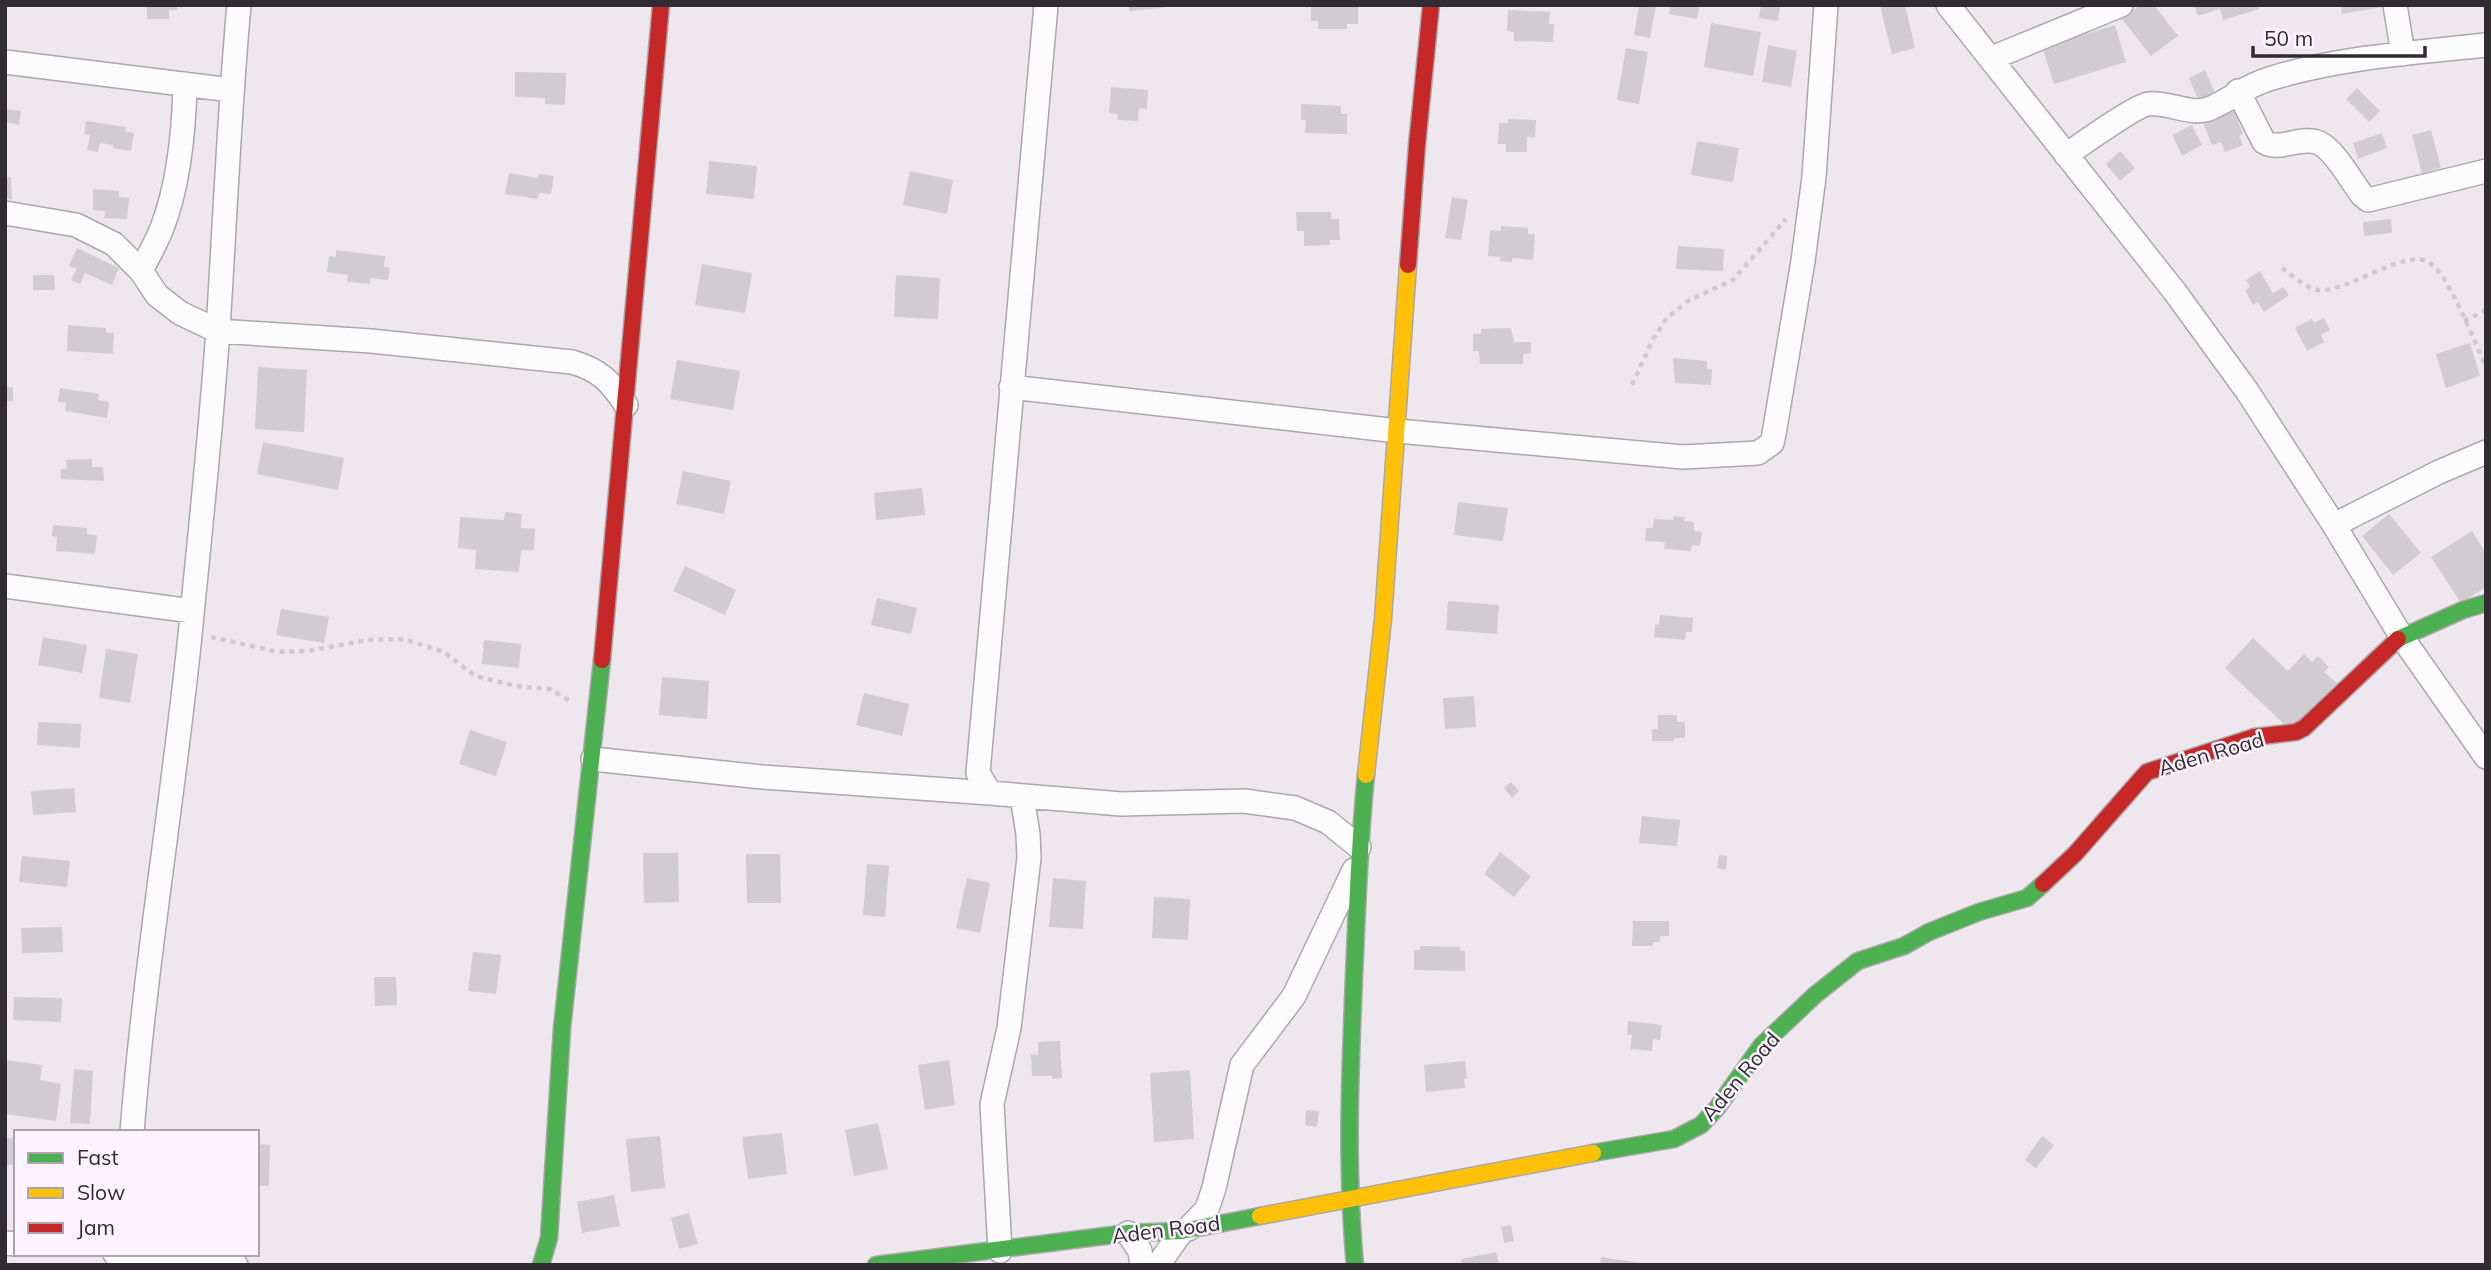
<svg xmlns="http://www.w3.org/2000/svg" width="2491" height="1270" viewBox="0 0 2491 1270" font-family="Mulish,sans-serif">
	<rect width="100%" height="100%" fill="#eee8ee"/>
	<!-- building -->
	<path fill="#d0ccd1" d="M147,5H177V10H169V19H147Z
		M1129,5H1163V8L1129,11Z
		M1311,5H1358V24H1347V29H1318V21H1311Z
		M1639,5H1656L1650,38L1634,35Z
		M1670,5H1700L1697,19L1669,14Z
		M1761,5L1780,6L1778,21L1759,18Z
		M1880,5H1905L1915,48L1892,54Z
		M2140,5H2154L2178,36L2151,56L2122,19Z
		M2194,5H2258L2259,9L2223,20L2220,9L2198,16Z
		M2341,5H2382V7L2342,14Z
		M1508,10L1550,12L1549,24H1554L1553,42L1514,41V32L1507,31Z
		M1711,23L1761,32L1753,76L1704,67Z
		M2115,25L2126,62L2054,84L2042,47Z
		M1768,45L1797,51L1791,87L1762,82Z
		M1626,48L1648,52L1639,104L1617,100Z
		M2205,70L2217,97L2200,104L2189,78Z
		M515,72L566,73L565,105L545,104V98L515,97Z
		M1111,87L1148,90L1147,109L1139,108L1138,121L1117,120L1118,114L1109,113Z
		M2357,88L2380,111L2369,122L2346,99Z
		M1301,104L1341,106V114H1347V134L1305,133L1306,120H1301Z
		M5,109L21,111L19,125L5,122Z
		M2234,111L2243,134L2239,136L2243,145L2225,152L2221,142L2212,145L2203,123Z
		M1508,119L1536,120L1535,138L1527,137V152H1506V144H1498L1499,123H1508Z
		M86,121L126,127L125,131L134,133L131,151L113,148V145L100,143L98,152L87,150L90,135L84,134Z
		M2192,125L2202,145L2182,156L2172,135Z
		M2431,130L2441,168L2422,173L2412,135Z
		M2382,133L2387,148L2358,159L2353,143Z
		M1697,141L1739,148L1733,182L1691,175Z
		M2120,151L2135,168L2120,181L2106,164Z
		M709,161L757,166L754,199L706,194Z
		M910,171L953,180L947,214L903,205Z
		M509,173L538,178L539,174L554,176L551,194L539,193L538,199L505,194Z
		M5,177H11L12,199H5Z
		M93,189L119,191V197L129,198L127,219L104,218L105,211L93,210Z
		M1452,197L1468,200L1461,240L1445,238Z
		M1296,212H1331V219H1339L1340,240H1330V245L1304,246V231H1297Z
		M2391,219L2392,233L2364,236L2363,222Z
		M1501,226L1528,228V234H1535L1533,260L1512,258V262L1500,261V257L1488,256L1490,230L1501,231Z
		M1678,246L1724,249L1723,271L1676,269Z
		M77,248L119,268L112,285L85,273L80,284L71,280L77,269L69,266Z
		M336,250L385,256L384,267L390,268L388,280L370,278V284L347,282L348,275L327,272L329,256L336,257Z
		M702,264L752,273L745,313L695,305Z
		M2260,271L2273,293L2283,287L2289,295L2264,312L2258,302L2253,305L2245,290L2250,287L2246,280Z
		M33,275H54L55,290H33Z
		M896,275L940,278L938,319L894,317Z
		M2324,318L2330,330L2321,335L2324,342L2307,351L2295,328L2312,319L2314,323Z
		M68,325L106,328V333H114L113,354L67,351Z
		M1511,328L1514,342H1531V353L1523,354V364H1480L1479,351H1473V334H1481V329Z
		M2470,343L2480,376L2446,388L2436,354Z
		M1673,358L1707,361V369H1712L1711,385L1675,383Z
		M677,360L740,371L733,410L670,399Z
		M258,367L307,370L304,432L255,429Z
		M5,387H13V401H5Z
		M60,388L99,394L98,400L109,402L107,418L65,411L66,403L58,402Z
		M263,442L344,458L338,490L257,474Z
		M92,459V467H103L104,481L61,479V469H67L66,460Z
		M683,471L731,481L724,514L676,504Z
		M922,488L925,515L876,520L874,493Z
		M1458,502L1508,508L1503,541L1454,535Z
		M505,512L522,514L521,528L535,529L534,550H521L519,572L475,569L476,550L458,548L460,517L504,520Z
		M2389,514L2421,553L2393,575L2362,536Z
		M1673,516L1685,517L1684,521L1694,522V531L1702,532L1700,546L1692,545L1691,551L1664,549L1665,542L1645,541L1646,528H1653L1654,519L1673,520Z
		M53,525L87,528V534L97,535L95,554L56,551L57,537L52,536Z
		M2472,531L2486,553V587L2461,603L2431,557Z
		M685,566L736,590L725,615L673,591Z
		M877,598L917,608L911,634L871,625Z
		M1448,601L1499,605L1497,634L1446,630Z
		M281,609L329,617L324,643L276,635Z
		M1660,615L1693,618L1692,632H1686L1685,640L1654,637L1655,624L1659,625Z
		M43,637L87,645L82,673L38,665Z
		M2253,638L2288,671L2304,654L2312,662L2318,656L2329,667L2324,672L2337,683L2290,730L2225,668Z
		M484,640L521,644L519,668L482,664Z
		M106,649L138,654L130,703L99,698Z
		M662,677L709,681L707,719L659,715Z
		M864,693L909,704L902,736L856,725Z
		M1474,696L1476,727L1445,729L1443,698Z
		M1658,715H1677V722H1685V738H1674V741H1652V729H1658Z
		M38,722L81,724L80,748L37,745Z
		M470,730L507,742L496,776L459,764Z
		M1511,782L1519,791L1512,798L1504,788Z
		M74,788L76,812L33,815L31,791Z
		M1642,816L1680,820L1677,846L1639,843Z
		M1500,852L1531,876L1514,897L1484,874Z
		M643,853H678L679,902L644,903Z
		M746,854H780L781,903H747Z
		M1719,855L1727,856L1726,870L1717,868Z
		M22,856L70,861L67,887L19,882Z
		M867,864L889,866L885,917L863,915Z
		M967,878L990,883L980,933L956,928Z
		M1053,878L1086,881L1083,929L1049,927Z
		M1154,897L1190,899L1188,940L1152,938Z
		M1633,921H1669V936H1660V942H1653V946H1632Z
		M62,927L63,952L22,953L21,928Z
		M1420,946L1460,947V951H1465V971L1414,970V950H1420Z
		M473,952L501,955L496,994L468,991Z
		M374,977H396L397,1005L375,1006Z
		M14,997L62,998L61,1022L13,1020Z
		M1628,1021L1662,1025L1660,1040L1653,1039L1652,1051L1630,1049L1632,1035H1627Z
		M1060,1041L1062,1078L1052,1079V1076H1032L1031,1054L1038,1055V1042Z
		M5,1060L42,1065L40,1080L61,1084L56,1121L5,1114Z
		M949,1060L955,1105L925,1110L918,1065Z
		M1465,1061L1467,1079H1464L1465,1088L1426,1092L1424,1065Z
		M74,1069L93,1071L90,1124L70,1123Z
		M1190,1070L1194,1139L1154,1142L1150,1073Z
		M1306,1110L1319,1111L1317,1127L1305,1125Z
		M878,1123L888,1169L854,1176L845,1130Z
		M782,1133L787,1174L748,1179L742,1137Z
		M660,1136L665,1188L631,1192L626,1139Z
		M2042,1136L2054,1145L2036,1168L2025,1160Z
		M5,1138L16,1139V1165H5Z
		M257,1144L270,1145L269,1186H257Z
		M614,1195L620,1226L582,1233L577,1202Z
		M689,1213L698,1244L679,1249L671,1218Z
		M1511,1225L1514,1241L1504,1243L1501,1227Z
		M1496,1252L1499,1265H1462L1461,1259Z
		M1601,1257L1641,1263V1265H1600Z"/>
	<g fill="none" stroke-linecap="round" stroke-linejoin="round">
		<defs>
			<path id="street" d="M1046,5L978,773L990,793L1121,804L1244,801L1295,808L1328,822L1359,847
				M1948,5L2175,292L2247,391L2334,525L2401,636L2486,757
				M2395,5L2403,54
				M1992,58L2121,5
				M5,62L231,90
				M2238,91L2264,142C2278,152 2302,135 2319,143C2334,149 2352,182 2362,195L2368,200L2486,171
				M2066,155C2081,145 2135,106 2148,104C2169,101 2191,117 2211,108C2231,99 2246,86 2269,79C2339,57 2413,53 2486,45
				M5,213L76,225L114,244L141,271L157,295L180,313L218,331L371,341L572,362C600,370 610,381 626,405
				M141,271C148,257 156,243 162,228C179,184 184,130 185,84
				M1011,387L1398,431L1683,457L1758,453L1772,443L1774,434L1803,261L1814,177L1826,5
				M2334,525L2439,472L2486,452
				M5,586L192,611
				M593,759L762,777L990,793
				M132,1132C145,965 173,801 190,635C200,533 211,431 218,329C225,221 229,113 239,5
				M1188,1229L1207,1209L1214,1188L1242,1065L1294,996L1354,870
				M1128,1233L1140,1251L1142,1265
				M5,1243L16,1244
				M1000,1251L992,1104L1009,1028L1029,858L1028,834L1022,797
				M115,1254L236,1265
				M1158,1265L1182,1231"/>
			<path id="fast" d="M2398,639L2463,610L2486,603
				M1593,1153L1674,1139L1701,1125L1717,1108L1761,1046L1815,995L1858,961L1904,946L1929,932L1979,912L2027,898L2043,884
				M541,1265L549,1238L562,1028L602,660
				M876,1265L1128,1233L1182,1231L1260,1216
				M1355,1265C1346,1169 1350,1073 1354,977C1357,910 1359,842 1366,775"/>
			<path id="slow" d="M1366,775L1383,619L1408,265
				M1260,1216L1593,1153"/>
			<path id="jam" d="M1408,265L1417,145L1431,5
				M602,660L661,5
				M2043,884L2075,854L2147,772L2254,737L2296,732L2304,728L2398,639"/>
		</defs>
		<!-- street casing -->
		<use href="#street" stroke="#aba7ab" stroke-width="26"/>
		<!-- fast casing -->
		<use href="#fast" stroke="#aba7ab" stroke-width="19"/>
		<!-- slow casing -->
		<use href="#slow" stroke="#aba7ab" stroke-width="19"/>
		<!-- jam casing -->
		<use href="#jam" stroke="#aba7ab" stroke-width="19"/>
		<!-- path -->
		<path stroke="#cccacd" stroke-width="4.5" stroke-dasharray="5 5" stroke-linecap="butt" d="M2282,268C2293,276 2305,288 2318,290C2345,294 2408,246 2430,263C2450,277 2474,342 2486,366
			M2464,321L2486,310
			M1632,385L1653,339L1667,318L1688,301L1733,280L1786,219
			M211,637L278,652L308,651L368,640L404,639L444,652L475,676L516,686L550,689L570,701"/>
		<!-- street -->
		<use href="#street" stroke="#fcfcfc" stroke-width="23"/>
		<!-- fast -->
		<use href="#fast" stroke="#4caf50" stroke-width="16"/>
		<!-- slow -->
		<use href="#slow" stroke="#ffc107" stroke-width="16"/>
		<!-- jam -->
		<use href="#jam" stroke="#c62828" stroke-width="16"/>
	</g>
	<g text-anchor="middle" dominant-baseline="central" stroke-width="5" stroke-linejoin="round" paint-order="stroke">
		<!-- street labels -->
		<g font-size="21" fill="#302c31" stroke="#fdf2ff">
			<text transform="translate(2211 753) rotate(-16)">Aden Road</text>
			<text transform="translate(1740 1076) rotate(-50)">Aden Road</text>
			<text transform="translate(1166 1229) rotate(-7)">Aden Road</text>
		</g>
	</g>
	<!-- border -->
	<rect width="2491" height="1270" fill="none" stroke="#302c31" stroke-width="14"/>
	<!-- legend -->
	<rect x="14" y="1130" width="245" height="126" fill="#fdf2ff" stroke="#aba3ad" stroke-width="2"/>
	<rect x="28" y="1153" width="35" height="10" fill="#4caf50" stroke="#aba3ad" stroke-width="2"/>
	<text x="77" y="1165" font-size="21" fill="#302c31">Fast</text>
	<rect x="28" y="1188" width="35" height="10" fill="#ffc107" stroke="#aba3ad" stroke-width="2"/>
	<text x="77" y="1200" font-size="21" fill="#302c31">Slow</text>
	<rect x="28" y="1223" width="35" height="10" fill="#c62828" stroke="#aba3ad" stroke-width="2"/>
	<text x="77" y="1235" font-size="21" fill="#302c31">Jam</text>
	<!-- scale -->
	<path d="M2253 46v10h172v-10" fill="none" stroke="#302c31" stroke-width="3.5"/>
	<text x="2264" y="46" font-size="21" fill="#302c31" stroke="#fdf2ff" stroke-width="5" paint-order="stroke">50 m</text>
</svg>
